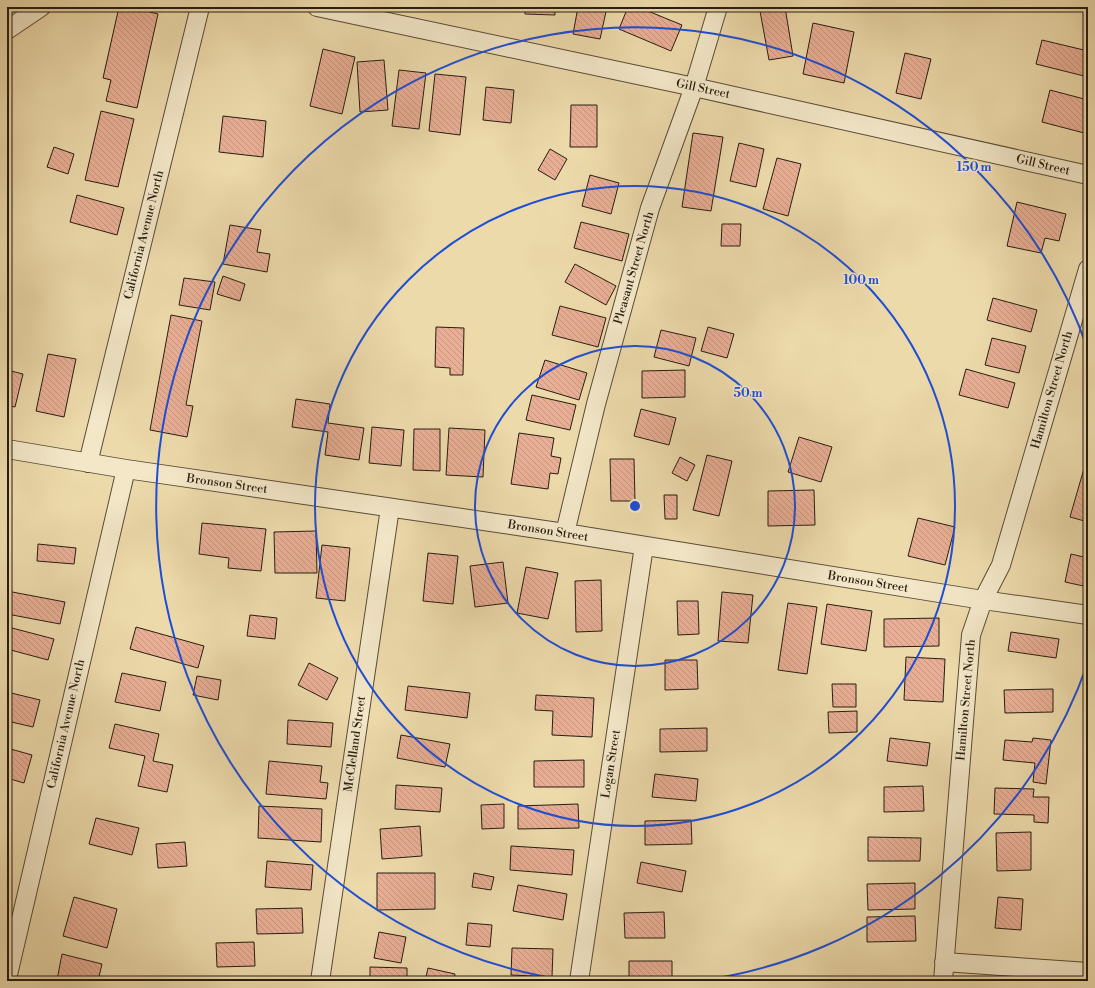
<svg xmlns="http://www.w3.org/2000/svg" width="1095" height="988" viewBox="0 0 1095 988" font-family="'Libre Bodoni',serif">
	<defs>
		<pattern id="building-back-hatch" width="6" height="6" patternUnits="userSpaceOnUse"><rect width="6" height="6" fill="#e9af96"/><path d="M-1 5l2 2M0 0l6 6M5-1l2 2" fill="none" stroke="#c89680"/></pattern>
	</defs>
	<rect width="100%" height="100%" fill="#eddaab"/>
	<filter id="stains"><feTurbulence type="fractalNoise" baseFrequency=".005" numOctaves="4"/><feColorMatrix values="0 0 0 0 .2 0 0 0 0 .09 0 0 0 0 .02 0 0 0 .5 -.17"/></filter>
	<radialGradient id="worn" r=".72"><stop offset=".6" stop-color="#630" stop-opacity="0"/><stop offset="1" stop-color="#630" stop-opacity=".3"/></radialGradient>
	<!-- building -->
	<path fill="url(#building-back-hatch)" stroke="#261d10" d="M119,7H130L158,14L137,108L106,101L111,80L103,78Z
		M525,7H555V15L525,14Z
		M578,7H607L600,39L573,34Z
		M628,7H638L682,25L671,51L619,29Z
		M785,7L793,56L769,60L760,11Z
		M813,23L854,32L844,83L803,74Z
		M1042,40L1088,51V77L1036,64Z
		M323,49L355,57L342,114L310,106Z
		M905,53L931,59L921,99L896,93Z
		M384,60L388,110L360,112L357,62Z
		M399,70L426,73L419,129L392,126Z
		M435,74L466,77L460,135L429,131Z
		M486,87L514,90L511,123L483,120Z
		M1050,90L1088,100V134L1042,122Z
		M571,105H597V147H570Z
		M101,111L134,119L118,187L85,180Z
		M223,116L266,121L263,157L219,152Z
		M693,133L723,137L711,211L682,207Z
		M739,143L764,149L756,187L730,181Z
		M54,147L74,154L68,174L47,167Z
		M550,149L567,159L555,180L538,170Z
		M777,158L801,164L788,216L763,209Z
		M590,175L619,183L611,214L582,206Z
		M77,195L124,208L117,235L70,222Z
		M1017,202L1066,214L1059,241L1045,238L1041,253L1007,246Z
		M581,222L629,234L622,261L574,248Z
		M722,224H741L740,246H721Z
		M230,225L261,230L257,252L270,254L267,272L223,264Z
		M575,264L616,286L606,305L565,282Z
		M223,276L245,284L240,301L217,294Z
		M184,278L215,282L210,310L179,305Z
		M993,298L1037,310L1031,332L987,320Z
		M560,306L606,318L598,347L552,335Z
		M171,315L202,321L186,405L193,406L187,437L150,430Z
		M436,327L464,328L463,375H450V368L435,367Z
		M708,327L734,334L727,358L701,351Z
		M661,330L696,338L689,366L654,357Z
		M992,338L1026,346L1019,373L985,365Z
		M48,354L76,359L64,417L36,411Z
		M545,360L587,373L579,400L536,387Z
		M966,369L1015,383L1008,408L959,395Z
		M7,370L23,374L15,407L7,405Z
		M685,370V397L642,398V371Z
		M532,395L576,405L570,430L526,420Z
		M296,399L330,404L328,423L364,428L359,460L325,455L328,432L292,427Z
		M641,409L676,418L669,445L634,436Z
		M372,427L404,430L401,466L369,463Z
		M449,428L485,430L483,477L446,475Z
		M414,429H440V471L413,470Z
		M519,433L554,438L551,456L561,458L558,474L550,473L548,489L511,484Z
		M799,437L832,447L821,482L788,472Z
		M707,455L732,461L719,516L693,510Z
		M680,457L695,465L687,481L672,473Z
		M610,459H634L635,501H611Z
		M1085,465L1088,466V522L1070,517Z
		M814,490L815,525L768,526V491Z
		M664,495H677V519H665Z
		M918,518L955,527L945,565L908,556Z
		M202,523L266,529L261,571L228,568L229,558L199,554Z
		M316,531L317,573H275L274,532Z
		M38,544L76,548L74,564L37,561Z
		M322,545L350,548L345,601L316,598Z
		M428,553L458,556L453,604L423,601Z
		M1071,554L1088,558V587L1065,582Z
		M503,562L508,603L475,607L470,566Z
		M526,567L558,573L548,619L517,613Z
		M601,580L602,631L576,632L575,581Z
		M7,591L65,602L60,624L7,614Z
		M722,592L753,595L748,643L718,641Z
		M677,601H698L699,634L678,635Z
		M788,603L817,607L807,674L778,670Z
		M827,604L872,611L866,651L821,644Z
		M250,615L277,618L275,639L247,636Z
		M939,618V646L884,647V619Z
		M136,627L204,646L198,668L130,649Z
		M12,628L54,639L48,660L7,649Z
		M1011,632L1059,639L1056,658L1008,651Z
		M906,657L945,659L943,702L904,700Z
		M665,660H697L698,689L665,690Z
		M309,663L338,678L327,700L298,685Z
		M122,673L166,682L160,711L115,702Z
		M197,676L221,680L218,700L193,695Z
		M832,684H856V707H833Z
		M408,686L470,693L467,718L405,710Z
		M1053,689V712L1005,713L1004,690Z
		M7,692L40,700L33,727L7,721Z
		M536,695L594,698L592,737L552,735L553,711L535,710Z
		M857,711V732L829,733L828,712Z
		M288,720L333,723L331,747L287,744Z
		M115,724L159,734L153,761L173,765L167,792L138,786L145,756L109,748Z
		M707,728V751L660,752V729Z
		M401,735L450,744L445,767L397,758Z
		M890,738L930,743L927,766L887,761Z
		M1033,738L1051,740L1046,784L1033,782L1035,763L1003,760L1005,740L1032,742Z
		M7,748L32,755L24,783L7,778Z
		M584,760V787H534V761Z
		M269,761L322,766L320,782L328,783L326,799L266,794Z
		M655,774L698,779L696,801L652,797Z
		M396,785L442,788L440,812L395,809Z
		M923,786L924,811L884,812V787Z
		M995,788L1034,789L1033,797H1049L1048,823L1034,822V815L994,814Z
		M504,804V828L482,829L481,805Z
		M578,804L579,828L518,829V806Z
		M259,806L322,809L321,842L258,838Z
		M96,818L139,828L132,855L89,844Z
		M691,820L692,844L645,845V821Z
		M420,826L422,856L382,859L380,829Z
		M1031,832V870L997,871L996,833Z
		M868,837L921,838L920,861H868Z
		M185,842L187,866L158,868L156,844Z
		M511,846L574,850L572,875L510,870Z
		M267,861L313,865L311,890L265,887Z
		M641,862L686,871L682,892L637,883Z
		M377,873H435V909L377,910Z
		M474,873L494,877L491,890L472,887Z
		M915,883V909L868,910L867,884Z
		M518,885L567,894L563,920L513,911Z
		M74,897L117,909L107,948L63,936Z
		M998,897L1023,899L1021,930L995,928Z
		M302,908L303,933L257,934L256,909Z
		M664,912L665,938H625L624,913Z
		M915,916L916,941L867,942V917Z
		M468,923L492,925L490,947L466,945Z
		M379,932L406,937L401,963L374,958Z
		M254,942L255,966L217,967L216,943Z
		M512,948L553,949L552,977L511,975Z
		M62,954L102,964L98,981H62L57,980Z
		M629,961H672V981H629Z
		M370,967L407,968V981H370Z
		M428,968L455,974L454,981H425Z"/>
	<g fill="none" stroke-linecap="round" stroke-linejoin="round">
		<defs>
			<path id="street" d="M317,7L694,87L1088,175
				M7,30L41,7
				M7,449L126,469L565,533L983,600L1088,615
				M88,463L200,7
				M565,533L596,404L650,208L694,87L718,7
				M944,962L1088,972
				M7,979L126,469
				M320,981L390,508
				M579,981L644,546
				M943,981L971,635L983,600L1001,565L1088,269"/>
		</defs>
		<!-- street casing -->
		<use href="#street" stroke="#584c37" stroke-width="20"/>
		<!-- street -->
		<use href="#street" stroke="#f3e7c8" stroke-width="18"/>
	</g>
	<!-- distance rings -->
	<g fill="none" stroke="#1d4ed8" stroke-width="2">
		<circle cx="635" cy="506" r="160"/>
		<circle cx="635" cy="506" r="320"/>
		<path d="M1088 662A479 479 0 0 1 698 981M572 981A479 479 0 1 1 1088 350"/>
	</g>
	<g text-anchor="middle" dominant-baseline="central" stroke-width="3" stroke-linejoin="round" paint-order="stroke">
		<!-- street labels -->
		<g font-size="12" fill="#261d10" stroke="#f3e7c8">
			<text transform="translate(703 89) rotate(12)">Gill Street</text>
			<text transform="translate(1043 165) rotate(13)">Gill Street</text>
			<text transform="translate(144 235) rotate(-76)">California Avenue North</text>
			<text transform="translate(634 268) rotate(-74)">Pleasant Street North</text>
			<text transform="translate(1052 390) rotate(-74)">Hamilton Street North</text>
			<text transform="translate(227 484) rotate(8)">Bronson Street</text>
			<text transform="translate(548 531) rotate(9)">Bronson Street</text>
			<text transform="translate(868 582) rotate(9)">Bronson Street</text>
			<text transform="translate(966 700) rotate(-85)">Hamilton Street North</text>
			<text transform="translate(66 724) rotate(-77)">California Avenue North</text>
			<text transform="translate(355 744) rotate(-82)">McClelland Street</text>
			<text transform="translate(611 764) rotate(-81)">Logan Street</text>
		</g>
	</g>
	<circle cx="635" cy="506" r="6" fill="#1d4ed8" stroke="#f3e7c8" stroke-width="2"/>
	<g font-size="12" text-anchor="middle" font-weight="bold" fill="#1d4ed8" stroke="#f3e7c8" stroke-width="3" stroke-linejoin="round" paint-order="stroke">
		<text x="974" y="171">150 m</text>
		<text x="861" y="284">100 m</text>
		<text x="748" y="397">50 m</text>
	</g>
	<!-- margin -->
	<rect width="1095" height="988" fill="none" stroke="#eddaab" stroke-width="24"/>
	<rect x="8" y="8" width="1079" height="972" fill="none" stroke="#261d10" stroke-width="2"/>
	<rect x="12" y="12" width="1071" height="964" fill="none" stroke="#261d10"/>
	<rect width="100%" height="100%" filter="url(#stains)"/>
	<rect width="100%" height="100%" fill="url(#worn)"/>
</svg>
